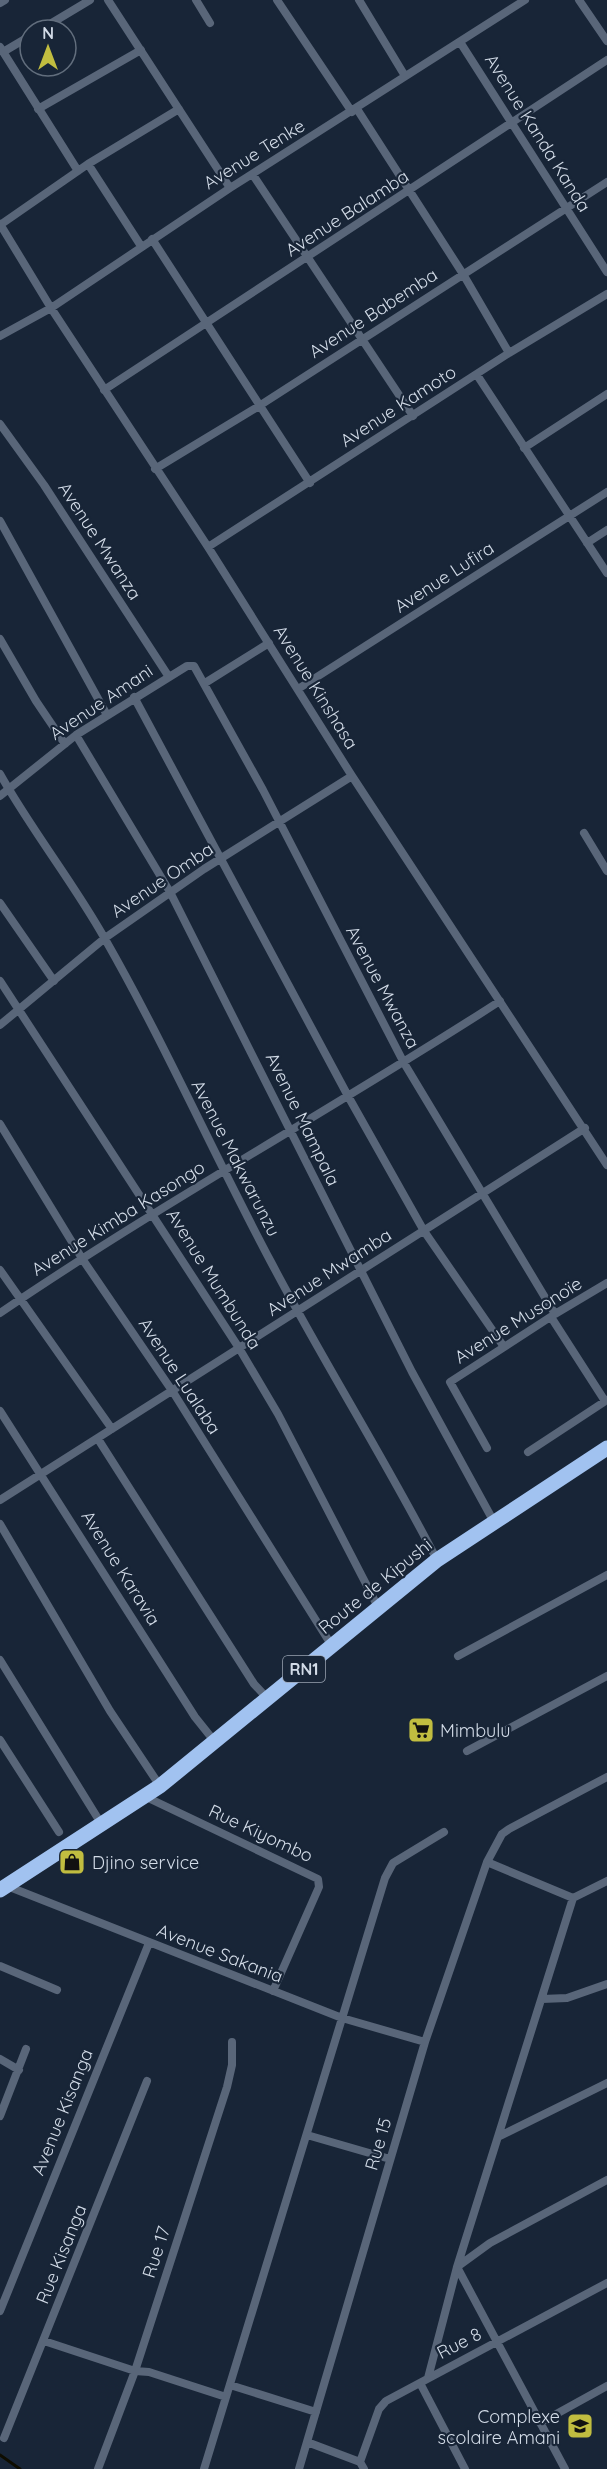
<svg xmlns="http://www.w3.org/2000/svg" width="607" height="2469" viewBox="0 0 607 2469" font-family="Quicksand,sans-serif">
	<rect width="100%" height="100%" fill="#182537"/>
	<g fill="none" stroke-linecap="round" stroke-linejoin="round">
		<!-- stream -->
		<path stroke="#0e0d00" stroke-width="3" d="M0,2455L20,2469"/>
		<!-- street -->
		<path stroke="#596679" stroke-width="8" d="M108,0L230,188
			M196,0L210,23
			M277,0L352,112
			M359,0L405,76
			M579,0L607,41
			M0,3L5,0
			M40,30L90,0
			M460,42L607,272
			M0,47L78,171
			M3,52L30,36
			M38,109L141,50
			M357,109L463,274L509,353
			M88,164L141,246
			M253,175L413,416
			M0,224L51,308L208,547L352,776L607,1165
			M0,225L88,164L179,109
			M152,239L310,483
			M0,336L51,308L230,188L525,0
			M477,375L607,573
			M104,390L607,60
			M0,424L44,485L169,677
			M524,448L607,394
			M155,469L259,406L607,182
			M0,521L107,715
			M587,543L607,530
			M208,547L509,353L607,294
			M0,639L36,701L65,744
			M205,683L269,643
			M298,689L607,492
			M134,697L348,1096L424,1231L504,1347
			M76,735L170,892L412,1372L494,1522
			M0,774C32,831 73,882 105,939C165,1044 214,1155 271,1262C324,1363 385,1459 437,1560
			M0,796L76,735L187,666H194L263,790L404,1063L555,1314
			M584,833L607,871
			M0,903L54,981
			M0,981L239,1348L278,1414L378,1607
			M0,1025L105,938L204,869L352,776
			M0,1124L83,1260L173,1392L332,1646
			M0,1270L112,1429
			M0,1313C163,1202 335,1108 500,1001
			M551,1317L605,1401
			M0,1411L195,1717L215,1742
			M98,1439L254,1684L268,1699
			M487,1448L450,1382L555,1314L607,1283
			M528,1452L607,1400
			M0,1500L585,1128
			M0,1524L110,1711L160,1786
			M458,1656L607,1575
			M0,1660L102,1825
			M0,1740L59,1832
			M467,1751L607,1676
			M144,1796L318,1879L319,1887L273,1991
			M487,1862L573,1898
			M7,1886L342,2018L425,2042
			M573,1898L607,1881
			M0,1966L57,1990
			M542,1999L567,1998L607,1984
			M0,2059L19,2070
			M0,2116L26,2049
			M307,2135L390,2159
			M498,2137L607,2083
			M0,2311L149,1943
			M44,2341L135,2371L149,2372L226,2397
			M428,2378L457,2267L573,1898
			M420,2383L465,2469
			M230,2385L316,2412
			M540,2423L607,2386
			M4,2438L147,2081
			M307,2442L360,2462L364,2469
			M360,2462L379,2409L386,2401L607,2283
			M98,2469L135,2371L227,2087L232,2065V2042
			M204,2469L385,1878L393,1863L444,1832
			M299,2469L425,2042L487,1862L502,1834L509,1829L607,1777
			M565,2469L457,2267L490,2243L607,2180"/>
		<!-- highway -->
		<path stroke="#a1c2f0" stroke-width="15" d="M0,1890L160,1786L437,1560L607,1448"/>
	</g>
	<!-- icons -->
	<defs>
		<symbol id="supermarket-square" viewBox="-11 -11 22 22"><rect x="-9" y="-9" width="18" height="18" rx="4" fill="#c1bd40" stroke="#182537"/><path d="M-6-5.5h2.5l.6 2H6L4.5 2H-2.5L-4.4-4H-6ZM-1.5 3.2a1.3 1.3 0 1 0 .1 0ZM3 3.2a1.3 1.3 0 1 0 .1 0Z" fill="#111"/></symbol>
		<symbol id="shop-square" viewBox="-11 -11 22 22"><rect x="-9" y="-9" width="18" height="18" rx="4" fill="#c1bd40" stroke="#182537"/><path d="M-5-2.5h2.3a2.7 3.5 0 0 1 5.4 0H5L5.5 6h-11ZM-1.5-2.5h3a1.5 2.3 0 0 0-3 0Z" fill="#111"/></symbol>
		<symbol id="school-square" viewBox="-11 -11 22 22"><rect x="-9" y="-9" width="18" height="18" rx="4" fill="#c1bd40" stroke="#182537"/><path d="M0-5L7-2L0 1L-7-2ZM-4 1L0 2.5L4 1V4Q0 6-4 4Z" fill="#111"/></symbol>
	</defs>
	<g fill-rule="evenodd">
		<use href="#supermarket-square" x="406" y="1715" width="30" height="30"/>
		<use href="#shop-square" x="57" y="1847" width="30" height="30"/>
		<use href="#school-square" x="565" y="2411" width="30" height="30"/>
	</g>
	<g text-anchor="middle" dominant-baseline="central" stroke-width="4.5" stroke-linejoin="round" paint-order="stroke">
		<!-- shield labels -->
		<rect fill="#182537" stroke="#9aa4b2" stroke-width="1.5" x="283" y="1656" width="42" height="26" rx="4.5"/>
		<g font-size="16" font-weight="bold" fill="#d2dbe7">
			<text x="304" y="1669">RN1</text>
		</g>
		<!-- street labels -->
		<g font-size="18" fill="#d2dbe7" stroke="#182537">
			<text transform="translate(538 133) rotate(58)">Avenue Kanda Kanda</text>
			<text transform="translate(254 154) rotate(-32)">Avenue Tenke</text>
			<text transform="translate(347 213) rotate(-33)">Avenue Balamba</text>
			<text transform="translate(373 313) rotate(-33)">Avenue Babemba</text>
			<text transform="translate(398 406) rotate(-33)">Avenue Kamoto</text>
			<text transform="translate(100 541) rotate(57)">Avenue Mwanza</text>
			<text transform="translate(444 577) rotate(-33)">Avenue Lufira</text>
			<text transform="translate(316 687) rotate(58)">Avenue Kinshasa</text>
			<text transform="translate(101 702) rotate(-34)">Avenue Amani</text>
			<text transform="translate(162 880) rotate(-34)">Avenue Omba</text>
			<text transform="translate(383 987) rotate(62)">Avenue Mwanza</text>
			<text transform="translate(303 1119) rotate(64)">Avenue Mampala</text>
			<text transform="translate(236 1158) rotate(63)">Avenue Makwarunzu</text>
			<text transform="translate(118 1218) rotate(-32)">Avenue Kimba Kasongo</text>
			<text transform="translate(329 1272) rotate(-33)">Avenue Mwamba</text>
			<text transform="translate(214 1279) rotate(58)">Avenue Mumbunda</text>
			<text transform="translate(518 1320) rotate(-32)">Avenue Musonoïe</text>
			<text transform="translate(180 1376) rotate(57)">Avenue Lualaba</text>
			<text transform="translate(121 1568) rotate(58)">Avenue Karavia</text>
			<text transform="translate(375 1586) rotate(-39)">Route de Kipushi</text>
			<text transform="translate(261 1833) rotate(25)">Rue Kiyombo</text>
			<text transform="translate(220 1953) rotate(21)">Avenue Sakania</text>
			<text transform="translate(62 2112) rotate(-68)">Avenue Kisanga</text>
			<text transform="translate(378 2144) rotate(-74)">Rue 15</text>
			<text transform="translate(156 2252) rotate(-72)">Rue 17</text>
			<text transform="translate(61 2254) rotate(-68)">Rue Kisanga</text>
			<text transform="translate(459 2343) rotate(-27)">Rue 8</text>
		</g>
		<!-- poi labels -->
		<g font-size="18" fill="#d2dbe7" stroke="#182537" text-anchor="start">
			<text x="440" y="1730">Mimbulu</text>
			<text x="92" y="1862">Djino service</text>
			<text x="560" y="2416" text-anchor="end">Complexe<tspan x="560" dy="21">scolaire Amani</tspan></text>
		</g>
	</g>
	<!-- north arrow -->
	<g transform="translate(48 48)"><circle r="28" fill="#182537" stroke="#626e7d" stroke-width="1.5"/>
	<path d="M0-4.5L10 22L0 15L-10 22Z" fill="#c1bd40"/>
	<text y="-9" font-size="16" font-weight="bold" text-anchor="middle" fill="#d2dbe7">N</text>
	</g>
</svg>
